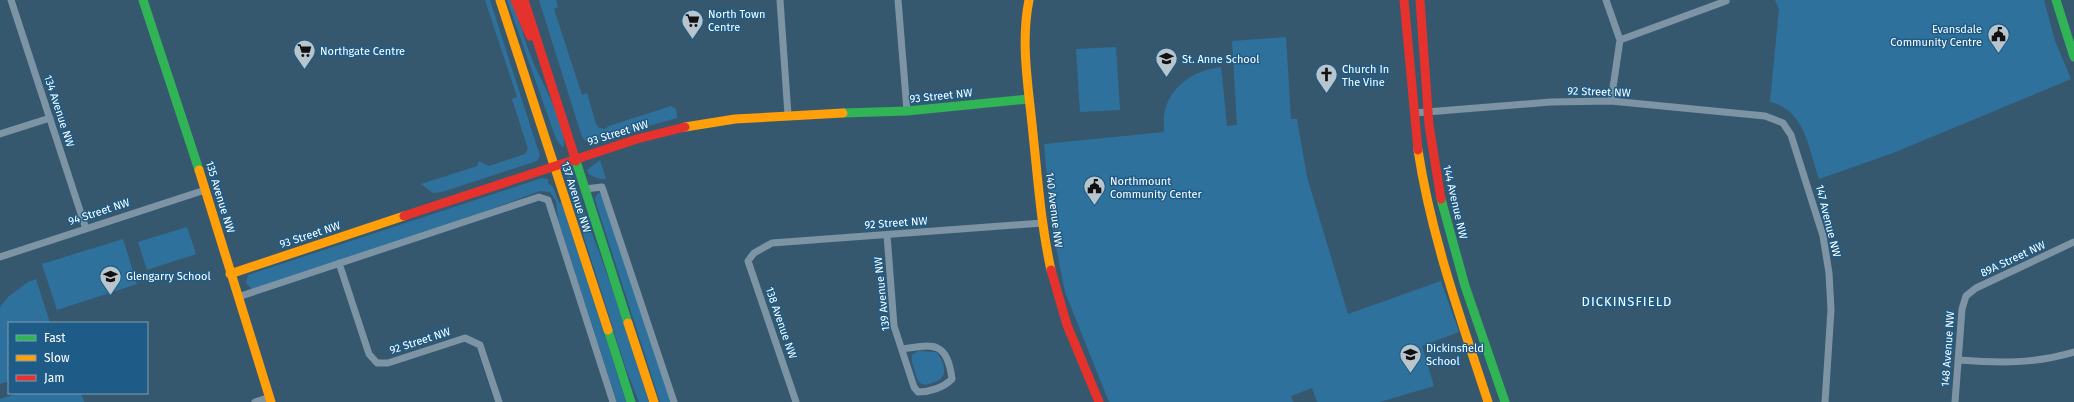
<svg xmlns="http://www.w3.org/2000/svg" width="2074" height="402" viewBox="0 0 2074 402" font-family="'Fira Sans',sans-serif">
	<rect width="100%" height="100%" fill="#36586f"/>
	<!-- green -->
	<path fill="#2f719d" d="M485,0H490L540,156L537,161L442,192L433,193L421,184L477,166L479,161L489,166L525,154L528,149L512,99L517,97Z
		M507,0H513C519,20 525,42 533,62C540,79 570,131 563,148L556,139Z
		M539,0H556L558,7L554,9L582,95L587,93L596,124L599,128L605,129L609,126L671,106L676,109L677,118L594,141H586L582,137Z
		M1775,0H2044L2055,41L2071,79L1893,153L1819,179C1809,150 1805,109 1770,102L1779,9Z
		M1286,37L1291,119H1297L1307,177L1348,314L1441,281L1459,332L1422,346L1434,386L1380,402H1317L1312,388L1291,396L1293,402H1109L1065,292L1051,222L1044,144L1164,132C1164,125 1163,117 1165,110C1172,84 1196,70 1221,67L1227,126L1237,125L1232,41Z
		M1116,47L1120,110L1080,112L1076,49Z
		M600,160L606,179C602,180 593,177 589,174L587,170Z
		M570,176C580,191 583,211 590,228C612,285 630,343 649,402H639L626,369L568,187L567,177Z
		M542,178L548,179V183L553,187L559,203L562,202L626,402H617L558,219L556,201L550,192L540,191L480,213L252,289L246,283L248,275Z
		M599,193L602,195L671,402H660L597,206L595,199L597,194Z
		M187,227L196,254L147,270L138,242Z
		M123,239L137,284L57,310L42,264Z
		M36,279L50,323H9V381L0,384V307L8,297L28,282Z
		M918,351L936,352C945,362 949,377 935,382C931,383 926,386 922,384C917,382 916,375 915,371C913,365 911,361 912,355Z
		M19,393H81L84,402H0V399Z"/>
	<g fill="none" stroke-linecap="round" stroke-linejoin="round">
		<!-- street -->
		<path stroke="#7d94a5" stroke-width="7" d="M11,0L86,229
			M780,0L788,115
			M898,0L907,111
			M1606,0L1620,40L1611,101
			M1620,40L1726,1L1725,0
			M1414,113L1551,102L1611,101L1765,116L1783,123L1791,135L1823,236L1829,273L1831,310L1825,402
			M0,134L50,118
			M585,189L602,187L674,402
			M887,235L894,326L914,387L918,392C929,392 943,388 952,379C947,341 934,344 902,349
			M0,257L205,190
			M339,263L369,354L377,363H388L465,338L480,345L499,402
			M238,297L539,197L548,200L613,402
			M1958,360C2000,363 2033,364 2074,352
			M255,402L270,397
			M796,402L748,261L754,253L772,243L1042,223
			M1955,402L1962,309L1966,296L1976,288L2074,242"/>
		<!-- fast -->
		<path stroke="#30b455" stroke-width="9" d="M143,0L199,170
			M2056,0L2074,57
			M843,113L907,111L1029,99
			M576,161L628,323
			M1441,199L1465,286L1505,402
			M608,330L631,402"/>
		<!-- slow -->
		<path stroke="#ff9f0a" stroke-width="9" d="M500,0L608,330
			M1029,0C1020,44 1029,90 1033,134C1038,180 1041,225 1051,270
			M685,127L735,119L843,113
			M1418,150C1431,236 1461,319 1488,402
			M199,170L271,402
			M230,274L404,216
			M628,323L654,402"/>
		<!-- jam -->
		<path stroke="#e5322d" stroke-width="9" d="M515,0L530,36
			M524,0L576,161
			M1404,0L1418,150
			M1420,0L1429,125L1441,199
			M404,216L637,139L685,127
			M1051,270L1067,325L1099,402"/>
	</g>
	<!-- icons -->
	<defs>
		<symbol id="supermarket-pin" viewBox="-11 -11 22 30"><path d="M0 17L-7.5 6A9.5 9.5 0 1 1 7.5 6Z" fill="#b9c5cd" stroke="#1e5c87"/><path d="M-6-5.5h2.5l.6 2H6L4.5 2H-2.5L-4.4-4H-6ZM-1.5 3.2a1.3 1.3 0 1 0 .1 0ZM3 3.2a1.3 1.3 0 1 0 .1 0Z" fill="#111"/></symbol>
		<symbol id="civic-pin" viewBox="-11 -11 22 30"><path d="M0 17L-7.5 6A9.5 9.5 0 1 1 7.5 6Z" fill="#b9c5cd" stroke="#1e5c87"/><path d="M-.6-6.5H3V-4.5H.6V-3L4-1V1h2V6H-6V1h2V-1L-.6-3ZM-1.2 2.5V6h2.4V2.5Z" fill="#111"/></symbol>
		<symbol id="school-pin" viewBox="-11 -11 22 30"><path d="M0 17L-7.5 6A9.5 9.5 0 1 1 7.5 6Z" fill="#b9c5cd" stroke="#1e5c87"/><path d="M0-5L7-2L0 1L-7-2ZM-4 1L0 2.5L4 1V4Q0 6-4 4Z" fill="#111"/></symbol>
		<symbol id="church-pin" viewBox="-11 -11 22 30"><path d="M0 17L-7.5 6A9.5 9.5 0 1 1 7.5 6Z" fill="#b9c5cd" stroke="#1e5c87"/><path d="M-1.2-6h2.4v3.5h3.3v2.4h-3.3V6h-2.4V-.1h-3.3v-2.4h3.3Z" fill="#111"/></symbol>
	</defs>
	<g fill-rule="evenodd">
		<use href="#supermarket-pin" x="680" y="8" width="25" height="34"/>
		<use href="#civic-pin" x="1986" y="22" width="25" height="34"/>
		<use href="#supermarket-pin" x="292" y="38" width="25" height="34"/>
		<use href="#school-pin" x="1154" y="46" width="25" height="34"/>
		<use href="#church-pin" x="1314" y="62" width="25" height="34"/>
		<use href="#civic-pin" x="1082" y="174" width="25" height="34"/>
		<use href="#school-pin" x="98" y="264" width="25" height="34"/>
		<use href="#school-pin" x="1398" y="342" width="25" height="34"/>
	</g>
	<g text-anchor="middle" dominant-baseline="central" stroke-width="3" stroke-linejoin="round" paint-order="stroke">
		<!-- poi labels -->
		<g font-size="11" fill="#fff" stroke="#1e5c87" text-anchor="start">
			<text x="708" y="14">North Town<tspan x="708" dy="13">Centre</tspan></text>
			<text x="1982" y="29" text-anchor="end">Evansdale<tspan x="1982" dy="13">Community Centre</tspan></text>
			<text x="320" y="51">Northgate Centre</text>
			<text x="1182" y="59">St. Anne School</text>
			<text x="1342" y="69">Church In<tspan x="1342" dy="13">The Vine</tspan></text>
			<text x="1110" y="181">Northmount<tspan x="1110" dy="13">Community Center</tspan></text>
			<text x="126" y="276">Glengarry School</text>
			<text x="1426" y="348">Dickinsfield<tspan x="1426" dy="13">School</tspan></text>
		</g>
		<!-- street labels -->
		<g font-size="11" fill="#fff" stroke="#1e5c87">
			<text transform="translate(1599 92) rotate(2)">92 Street NW</text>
			<text transform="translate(941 96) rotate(-6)">93 Street NW</text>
			<text transform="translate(59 111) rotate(72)">134 Avenue NW</text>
			<text transform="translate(618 133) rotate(-17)">93 Street NW</text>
			<text transform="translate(220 197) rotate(73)">135 Avenue NW</text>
			<text transform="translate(576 197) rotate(72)">137 Avenue NW</text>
			<text transform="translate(1455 202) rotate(77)">144 Avenue NW</text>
			<text transform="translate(1054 210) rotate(83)">140 Avenue NW</text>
			<text transform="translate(99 212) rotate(-18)">94 Street NW</text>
			<text transform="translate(1828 221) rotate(76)">147 Avenue NW</text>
			<text transform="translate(896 223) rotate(-4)">92 Street NW</text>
			<text transform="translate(310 235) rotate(-18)">93 Street NW</text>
			<text transform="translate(2013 259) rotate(-25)">89A Street NW</text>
			<text transform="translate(882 294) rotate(-96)">139 Avenue NW</text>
			<text transform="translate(781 323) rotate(71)">138 Avenue NW</text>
			<text transform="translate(420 341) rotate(-18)">92 Street NW</text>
			<text transform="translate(1948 349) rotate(-86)">148 Avenue NW</text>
		</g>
		<!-- quarter labels -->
		<g font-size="13" letter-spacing="1" fill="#fff" stroke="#1e5c87">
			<text x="1627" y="301">DICKINSFIELD</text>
		</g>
	</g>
	<!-- legend -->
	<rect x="8" y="322" width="140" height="72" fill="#1e5c87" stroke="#789db7"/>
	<rect x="16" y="335" width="20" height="6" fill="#30b455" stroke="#789db7"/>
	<text x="44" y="342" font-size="12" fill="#ffffff">Fast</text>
	<rect x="16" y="355" width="20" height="6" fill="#ff9f0a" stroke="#789db7"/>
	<text x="44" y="362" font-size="12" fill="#ffffff">Slow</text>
	<rect x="16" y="375" width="20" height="6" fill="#e5322d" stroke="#789db7"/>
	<text x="44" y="382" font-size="12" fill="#ffffff">Jam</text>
</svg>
